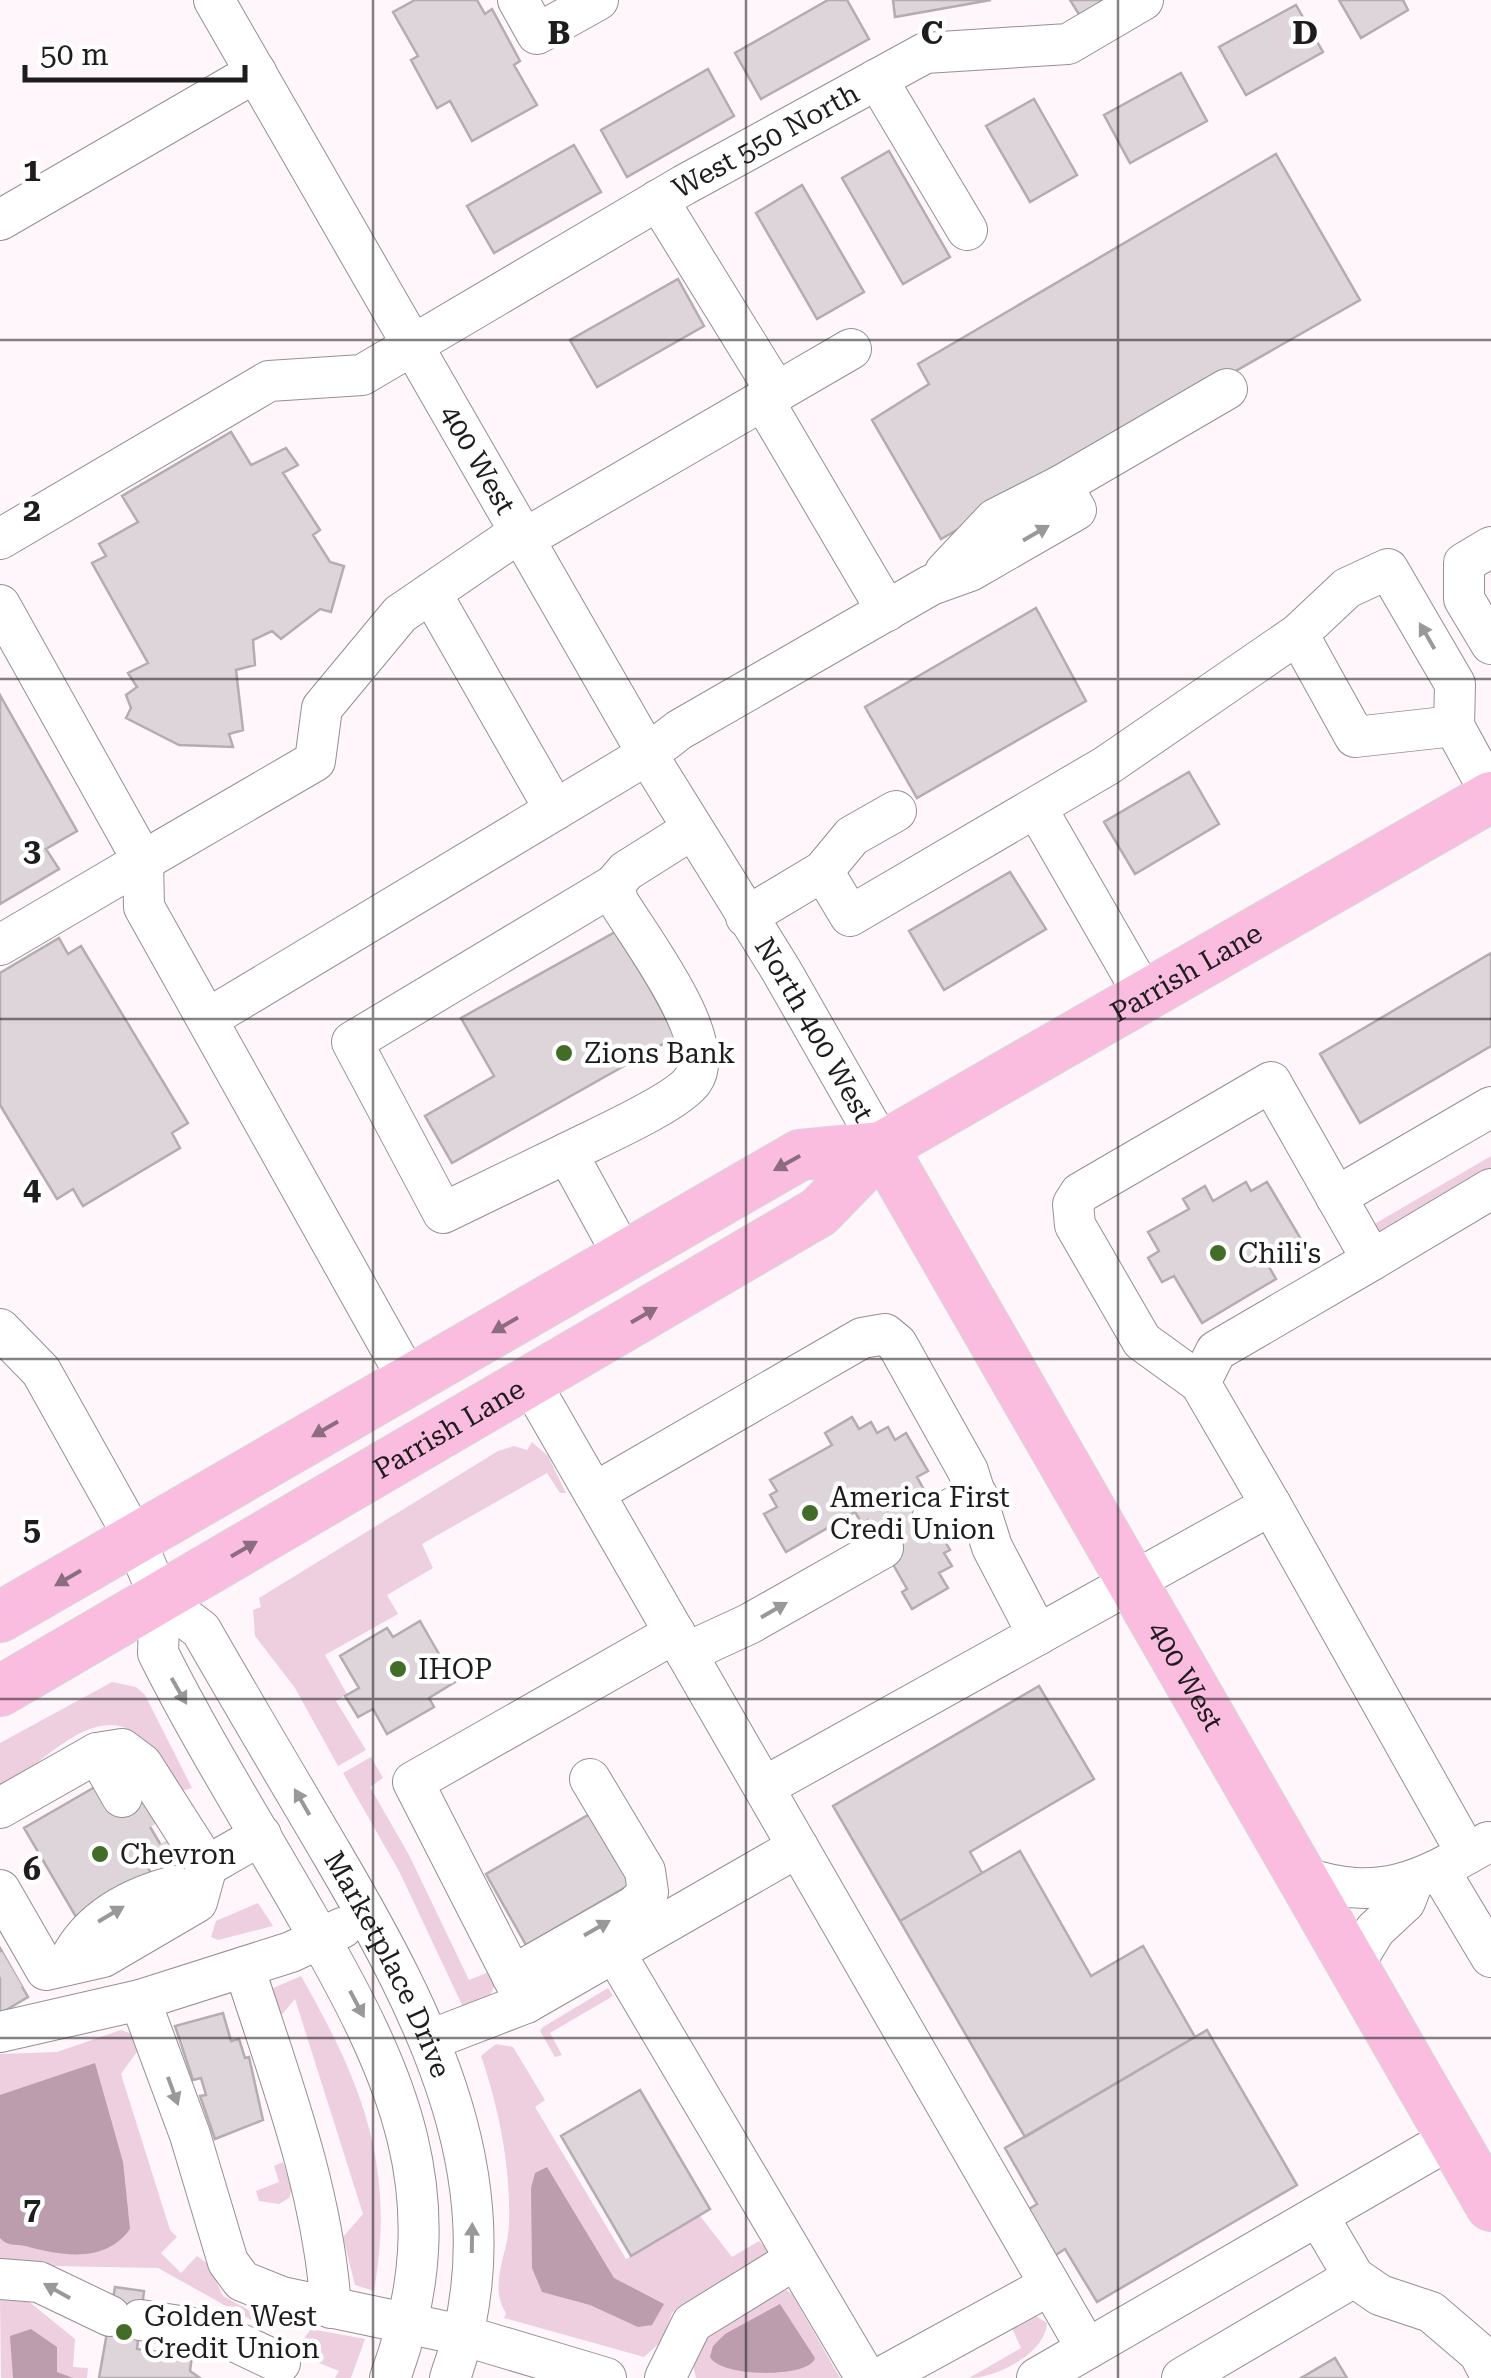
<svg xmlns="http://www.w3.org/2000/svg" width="1491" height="2378" viewBox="0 0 1491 2378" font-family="'Roboto Serif',serif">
	<rect width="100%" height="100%" fill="#fef6fa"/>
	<!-- green -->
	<path fill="#edcfdf" d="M1491,1156V1174L1382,1235L1371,1226Z
		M532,1442L548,1456L566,1493H560L547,1473L422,1544L433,1568L387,1595L398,1614L325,1655L347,1694L336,1701L366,1750L338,1766L295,1688L255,1636L253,1610L261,1607L259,1598L498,1451L514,1446L527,1450Z
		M112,1682L136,1687L145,1695L192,1788L174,1793C163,1775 151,1747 135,1734C93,1700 33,1772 0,1791V1743Z
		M371,1757L383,1778L370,1787L409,1855L469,1980L489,1972L495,1985L488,1999L463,2007L400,1873L343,1773Z
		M258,1903L273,1926L218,1940L211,1937L216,1921Z
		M301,1976C362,2083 396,2166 374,2291L355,2285L343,2237L363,2214L295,1999L280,2017L271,1989Z
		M608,1988L613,1996L550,2033L562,2055L555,2057L540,2031L543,2027Z
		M121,2030L132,2034L139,2049L121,2074L170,2230L177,2237L161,2253L181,2273L197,2256L208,2264L223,2296L265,2319L262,2326L158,2268L0,2265V2054L57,2052Z
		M496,2044L513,2047L545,2100L535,2107L626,2259L700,2216L732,2257L759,2241L768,2251L752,2269L672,2313L662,2341L644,2357L504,2318L506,2313C488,2286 508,2254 509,2224C511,2168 499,2108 481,2056Z
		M283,2162L292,2189L289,2198L279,2204L259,2201L256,2191L279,2182L274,2166Z
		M786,2290L792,2294L840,2378H696L692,2362L709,2334Z
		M0,2300H27L75,2339L73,2367L88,2368L87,2378H1Z
		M1034,2315L1047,2323C1045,2354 996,2378 969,2378L1021,2348L1012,2328Z
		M311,2329L365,2339L351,2378H335L339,2371L302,2356V2341Z"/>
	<!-- water -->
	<path fill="#bc9dad" d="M95,2063L123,2162L130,2229C106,2263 63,2256 29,2247C17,2243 9,2248 0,2238V2095Z
		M547,2167L614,2278L664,2304L652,2325L638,2327L590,2305L542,2292L532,2268L531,2188L535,2173Z
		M780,2304L815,2358C810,2378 721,2378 710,2357L713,2346L725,2334Z
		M31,2329L57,2347V2372L73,2378H13L10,2336Z"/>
	<!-- building -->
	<path fill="#ddd5d9" stroke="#b4acb0" stroke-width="2.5" d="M415,0H477L485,14L492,9L520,61L514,65L537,105L472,141L450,101L437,108L411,60L418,56L393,12Z
		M828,0H847L869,39L761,99L735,53Z
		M893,0H991L895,17Z
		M1070,0H1111L1082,19Z
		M1339,0H1403L1408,10L1361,38Z
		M1296,5L1323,52L1246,95L1219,47Z
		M708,69L734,116L627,177L601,130Z
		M1181,73L1207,121L1130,163L1104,115Z
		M1034,99L1077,175L1030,202L986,126Z
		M574,145L601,192L494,253L467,206Z
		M889,151L950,257L903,284L842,178Z
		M1276,154L1360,300L941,539L872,420L929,384L918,364Z
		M802,185L864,292L817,319L756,213Z
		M678,279L704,326L597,387L570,340Z
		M231,432L251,465L286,448L298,465L283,473L320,530L313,535L330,562L344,566L331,612L320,609L281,639L272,631L253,640L255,665L236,670L243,730L229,734L233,747L179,745L126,718L131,708L126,695L137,687L128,673L148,663L92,563L106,556L99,544L138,522L122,496Z
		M1036,608L1086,701L917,798L865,707Z
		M0,695L77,831L46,849L59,869L0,904Z
		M1189,772L1219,824L1135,874L1104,822Z
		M1010,872L1046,929L944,990L909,931Z
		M626,926L686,1031L452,1163L425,1116L494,1076L461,1018Z
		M59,938L68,954L81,946L188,1123L172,1133L180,1148L83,1206L73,1189L57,1199L0,1105V973Z
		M1491,953V1046L1360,1123L1320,1054Z
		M1246,1182L1251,1191L1267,1182L1302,1241L1268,1265L1276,1279L1202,1323L1174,1276L1162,1282L1148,1258L1159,1251L1148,1232L1189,1209L1183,1199L1205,1186L1213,1201Z
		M852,1417L859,1429L871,1422L877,1433L888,1427L895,1440L906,1433L928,1471L917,1477L923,1488L916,1491L950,1550L944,1553L952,1566L939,1573L948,1588L912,1609L902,1592L907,1589L868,1520L862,1524L855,1512L786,1552L764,1514L777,1507L770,1495L777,1491L770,1480L832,1445L825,1433Z
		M420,1621L455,1682L429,1698L434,1707L387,1734L373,1709L358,1717L352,1707L345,1696L359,1688L340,1656L387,1628L393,1637Z
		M1039,1686L1094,1779L970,1852L982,1873L900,1921L833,1806Z
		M100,1784L130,1793L165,1852L145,1863L154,1878L79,1922L24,1828Z
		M595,1811L636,1881L526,1945L486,1874Z
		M1020,1851L1091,1976L1143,1946L1195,2037L1025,2137L900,1921Z
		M0,1948L28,1997L1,2013L0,2012Z
		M223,2013L231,2041L239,2039L245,2058L249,2057L263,2120L215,2139L200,2096L206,2095L201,2078L193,2080L175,2026Z
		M1207,2030L1297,2185L1097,2302L1065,2249L1048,2260L1021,2214L1037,2204L1005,2148Z
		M640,2090L710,2209L631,2256L561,2136Z
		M115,2287L144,2291L137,2349L192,2356L190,2371L200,2378H99Z
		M1335,2358L1347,2378H1301Z"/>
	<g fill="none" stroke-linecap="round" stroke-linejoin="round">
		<!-- minor-tunnel -->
		<path stroke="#ddd5d9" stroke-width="40" stroke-dasharray="40 20" stroke-linecap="butt" d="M883,1548L932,1519
			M122,1797L157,1857
			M0,1976L12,1969"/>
		<defs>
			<g id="minor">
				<path id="s1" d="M214,0L658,772L781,970L882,1147"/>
				<path d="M518,0L537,34L598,0"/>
				<path d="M877,79L967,230"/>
				<path d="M658,200L777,393"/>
				<path d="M0,220L256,72"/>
				<path d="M763,400L887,611"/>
				<path id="s2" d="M0,539L269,381L362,375L684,185L925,53L1068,44L1143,0"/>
				<path d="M524,539L851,349"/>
				<path d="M1491,547L1464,563V599L1491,644"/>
				<path d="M945,572L995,519L1062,485"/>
				<path d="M431,593L555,810"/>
				<path d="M0,605L143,861L315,761L322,708L400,614L520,532"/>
				<path d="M1298,634L1347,588L1388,569L1455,684L1454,726"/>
				<path d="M1037,809L1144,995"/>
				<path d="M823,871L850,916L1106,766L1298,634L1355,737L1454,726L1491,794"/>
				<path d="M746,917L823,871L852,836L896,811"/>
				<path d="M0,945L143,861L144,907L409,1381"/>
				<path d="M209,1018L648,754L679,730L931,585L970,571L1076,510L1062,485L1227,389"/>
				<path d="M567,1153L443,1213L352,1042L614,885"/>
				<path d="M1336,1197L1491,1107"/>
				<path d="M624,1257L567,1153C594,1139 678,1103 693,1080C720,1041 639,937 618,901L614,885L626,871L691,830"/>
				<path d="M0,1329L41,1371L135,1539L160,1599L158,1653C203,1743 258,1830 308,1918C397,2073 457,2198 390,2378"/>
				<path d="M530,1382L1087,2349"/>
				<path d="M1200,1383L1216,1351L1372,1260"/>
				<path d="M594,1493L862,1338L885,1334L897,1344L968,1471L992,1547L1038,1635"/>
				<path d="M1271,1505L1467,1854"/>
				<path d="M932,1519L977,1495"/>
				<path id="s3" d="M160,1599L201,1630C244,1705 288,1779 332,1854C425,2013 519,2189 450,2378"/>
				<path d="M686,1653L749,1624L883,1548"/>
				<path d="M97,1753L122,1797"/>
				<path d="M764,1787L1271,1505L1200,1383L1142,1341L1075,1225L1073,1204L1080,1193L1271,1082L1372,1260L1491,1189"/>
				<path d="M0,1808L97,1753L122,1749L142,1764L207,1866L261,1835"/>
				<path d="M1439,1870L1491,1957"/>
				<path d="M1303,1877C1380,1903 1421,1881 1488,1842"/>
				<path d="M0,1890L46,1970L103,1957L197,1902L207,1866"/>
				<path d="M615,1953L866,2378"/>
				<path d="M67,1965C87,1920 129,1898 174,1886"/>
				<path d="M1353,1966L1375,1930L1405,1902L1412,1884"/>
				<path d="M244,1967C280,2079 323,2189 331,2308"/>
				<path d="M512,1976L635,1906L648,1892L645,1871L590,1779"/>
				<path d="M140,2000L190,2135L228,2262L242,2281L282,2297L462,2335L606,2378"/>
				<path d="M526,2003L413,1782L675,1633"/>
				<path d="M0,2032L140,2000L291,1952L342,1928"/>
				<path d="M430,2040L526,2003L798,1847"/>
				<path d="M1318,2216L1354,2277L1380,2295L1431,2312L1479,2353L1491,2376"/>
				<path d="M0,2279L39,2282L110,2316"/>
				<path d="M140,2320L213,2331L280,2363"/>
				<path d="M665,2378L692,2323L794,2260"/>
				<path d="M880,2378L1050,2285"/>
				<path d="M1037,2378L1452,2138"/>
				<path d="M1182,2378L1354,2277"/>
			</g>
			<g id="major">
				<path id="s4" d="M882,1147L1491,2206"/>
				<path d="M0,1617L800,1155L882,1147"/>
				<path id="s5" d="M0,1691L819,1212L882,1147L1491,797"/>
			</g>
		</defs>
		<!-- minor casing -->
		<use href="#minor" stroke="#968f92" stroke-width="42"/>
		<!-- major casing -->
		<use href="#major" stroke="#d7d6d6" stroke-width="52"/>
		<!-- minor -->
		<use href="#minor" stroke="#fff" stroke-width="40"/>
		<!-- major -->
		<use href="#major" stroke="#fabde0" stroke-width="50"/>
	</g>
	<!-- one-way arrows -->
	<defs><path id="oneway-solid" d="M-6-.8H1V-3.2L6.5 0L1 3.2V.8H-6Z" transform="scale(2.5)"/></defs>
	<g fill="#9a999a">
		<use href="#oneway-solid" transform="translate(1036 533) rotate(-30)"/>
		<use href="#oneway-solid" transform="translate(1427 636) rotate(-120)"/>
		<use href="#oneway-solid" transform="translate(774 1610) rotate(-30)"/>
		<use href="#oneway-solid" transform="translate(179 1691) rotate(60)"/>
		<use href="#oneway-solid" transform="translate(302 1802) rotate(-120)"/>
		<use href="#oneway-solid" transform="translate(111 1914) rotate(-31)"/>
		<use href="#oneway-solid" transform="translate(597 1928) rotate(-30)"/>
		<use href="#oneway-solid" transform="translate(357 2004) rotate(62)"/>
		<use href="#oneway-solid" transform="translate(173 2091) rotate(70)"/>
		<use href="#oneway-solid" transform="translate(472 2238) rotate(-89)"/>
		<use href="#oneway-solid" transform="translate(57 2291) rotate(-151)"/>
	</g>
	<g fill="#8c6c7f">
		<use href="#oneway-solid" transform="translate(787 1163) rotate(151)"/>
		<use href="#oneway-solid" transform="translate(644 1315) rotate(-30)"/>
		<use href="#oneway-solid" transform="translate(505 1325) rotate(150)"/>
		<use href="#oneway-solid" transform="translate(325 1429) rotate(150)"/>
		<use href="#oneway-solid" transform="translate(244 1549) rotate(-30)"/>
		<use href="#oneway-solid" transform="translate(68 1578) rotate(150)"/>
	</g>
	<!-- grid -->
	<path fill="none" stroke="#1f1c1e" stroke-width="2.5" stroke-opacity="0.55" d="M373,0V2378M746,0V2378M1118,0V2378M0,340H1491M0,679H1491M0,1019H1491M0,1359H1491M0,1699H1491M0,2038H1491"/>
	<!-- markers -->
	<g fill="#436c28" stroke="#fff" stroke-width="4">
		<circle cx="564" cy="1053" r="10"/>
		<circle cx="1218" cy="1253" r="10"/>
		<circle cx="810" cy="1513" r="10"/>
		<circle cx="398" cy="1669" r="10"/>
		<circle cx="100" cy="1854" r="10"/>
		<circle cx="124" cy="2332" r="10"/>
	</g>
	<g text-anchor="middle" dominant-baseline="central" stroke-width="9" stroke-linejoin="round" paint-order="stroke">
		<!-- street labels -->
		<g font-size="28" fill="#1f1c1e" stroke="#fff">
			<text stroke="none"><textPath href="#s2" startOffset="872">West 550 North</textPath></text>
			<text stroke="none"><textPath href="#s1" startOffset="530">400 West</textPath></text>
			<text stroke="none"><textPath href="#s5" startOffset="1390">Parrish Lane</textPath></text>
			<text stroke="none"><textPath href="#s1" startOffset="1192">North 400 West</textPath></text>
			<text stroke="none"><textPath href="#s5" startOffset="520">Parrish Lane</textPath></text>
			<text stroke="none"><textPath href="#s4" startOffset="610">400 West</textPath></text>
			<text stroke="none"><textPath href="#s3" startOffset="435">Marketplace Drive</textPath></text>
		</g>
		<!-- poi labels -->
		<g font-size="28" fill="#1f1c1e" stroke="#fff" text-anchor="start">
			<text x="584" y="1053">Zions Bank</text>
			<text x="1238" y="1253">Chili's</text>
			<text x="830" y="1497">America First<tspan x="830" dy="32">Credi Union</tspan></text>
			<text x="418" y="1669">IHOP</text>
			<text x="120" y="1854">Chevron</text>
			<text x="144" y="2316">Golden West<tspan x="144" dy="32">Credit Union</tspan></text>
		</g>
	</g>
	<g font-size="32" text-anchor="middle" font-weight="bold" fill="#1f1c1e" stroke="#fff" stroke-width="9" stroke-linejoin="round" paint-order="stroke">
		<text x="559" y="44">B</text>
		<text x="932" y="44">C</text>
		<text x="1305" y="44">D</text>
		<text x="32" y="181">1</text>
		<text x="32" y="521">2</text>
		<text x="32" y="861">3</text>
		<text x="32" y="1200">4</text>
		<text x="32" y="1540">5</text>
		<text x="32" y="1880">6</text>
		<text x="32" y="2220">7</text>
	</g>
	<!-- scale -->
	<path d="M25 65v15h220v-15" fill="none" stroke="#1f1c1e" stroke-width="5"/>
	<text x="40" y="65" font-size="30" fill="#1f1c1e" stroke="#ffffff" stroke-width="8" paint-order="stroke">50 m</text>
</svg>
